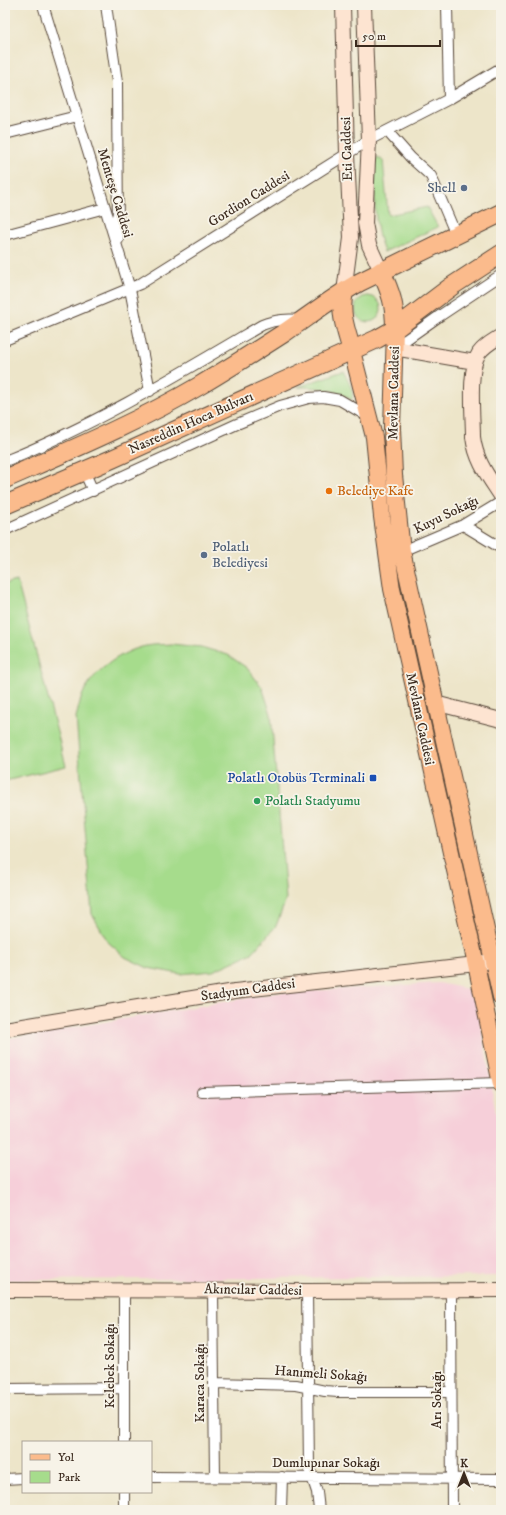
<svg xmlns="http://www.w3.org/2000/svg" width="506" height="1515" viewBox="0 0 506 1515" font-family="'IM FELL DW Pica',serif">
	<rect width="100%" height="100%" fill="#f7f3e8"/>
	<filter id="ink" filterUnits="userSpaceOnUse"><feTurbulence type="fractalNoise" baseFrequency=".025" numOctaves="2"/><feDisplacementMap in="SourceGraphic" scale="8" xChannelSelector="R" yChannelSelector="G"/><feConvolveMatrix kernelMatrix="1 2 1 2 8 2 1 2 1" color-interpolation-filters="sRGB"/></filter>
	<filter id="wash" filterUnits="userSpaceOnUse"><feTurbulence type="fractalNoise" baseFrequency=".012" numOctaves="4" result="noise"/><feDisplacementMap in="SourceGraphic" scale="16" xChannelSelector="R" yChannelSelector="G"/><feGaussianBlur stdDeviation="0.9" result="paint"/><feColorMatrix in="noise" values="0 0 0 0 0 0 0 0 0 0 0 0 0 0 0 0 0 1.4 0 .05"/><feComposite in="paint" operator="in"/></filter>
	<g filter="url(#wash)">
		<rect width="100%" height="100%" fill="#ede5c9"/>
		<!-- built -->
		<path fill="#f6cfd9" d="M439,983L468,989L476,993L501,1143V1276L5,1280V1039L276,993Z"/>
		<!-- green -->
		<path fill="#a6dc8c" stroke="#708355" d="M377,157L383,160L388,215L427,207L438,227L384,252C372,222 375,191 375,159Z
			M355 309a13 13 0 1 1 26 0a13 13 0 1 1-26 0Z
			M343,371C347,379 355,391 352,400C335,389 317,387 298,387Z
			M17,581L66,766L5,781V584Z
			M171,644L201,647L228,655L247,668L262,687L271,714L286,899L276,926L252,953L213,971L180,974L148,968L125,957L108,942L92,914L76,717C78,711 79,704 81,699C89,673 121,651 146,646C154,644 163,645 171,644Z"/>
	</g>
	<g filter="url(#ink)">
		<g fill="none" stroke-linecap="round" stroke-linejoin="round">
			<defs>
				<path id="street" d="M43,5L130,289L150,391
					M106,5L117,82L118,240
					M447,5L449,99
					M387,131L411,158L431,176L456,235
					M5,134L77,116
					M5,235L105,208
					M5,340L140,284L369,140L449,99L501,68
					M394,348L438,317L501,275
					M5,461C95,425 179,374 262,325C276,319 288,319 302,320
					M84,471L93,491
					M463,525L501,548
					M5,530L237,424L280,406L309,398L323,397L340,400L369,417
					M402,551L463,525L501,502
					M202,1092L501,1083
					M213,1290L215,1477
					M307,1291L309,1468L317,1492L319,1510
					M451,1291L452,1510
					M214,1383L296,1385L325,1391L338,1392H451
					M5,1389L124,1388
					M124,1442V1290
					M151,1477L501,1479
					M5,1479L23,1478
					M124,1492V1510
					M281,1510L282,1477"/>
				<path id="secondary" d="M343,5L347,154L351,238L344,292
					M364,5L369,140L365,223L369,245L381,271
					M501,336C493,341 485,345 479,353C468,370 473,415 473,437C476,461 488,476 501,496
					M394,348L475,362
					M435,703L501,720
					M5,1029L235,991L476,964L492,960L501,955
					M5,1290L307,1291L501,1290"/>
				<path id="primary" d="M395,329L392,427L394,475L402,551L501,997
					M352,351L374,437L382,517L392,589L476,964L501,1084"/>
				<path id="highway" d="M381,271C391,293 395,304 395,329
					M344,292C339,313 346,330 352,351
					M5,479C71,450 138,422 199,386C228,369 256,351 284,333C309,316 333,297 360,282L501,213
					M5,505L112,459L377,339L395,329L452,286L501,254"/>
			</defs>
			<!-- street casing -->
			<use href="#street" stroke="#564638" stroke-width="12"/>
			<!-- secondary casing -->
			<use href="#secondary" stroke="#564638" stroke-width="16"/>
			<!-- primary casing -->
			<use href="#primary" stroke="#564638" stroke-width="18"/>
			<!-- highway casing -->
			<use href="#highway" stroke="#564638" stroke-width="20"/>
			<!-- street -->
			<use href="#street" stroke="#fff" stroke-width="10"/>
			<!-- secondary -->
			<use href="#secondary" stroke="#fde4d1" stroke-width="14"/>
			<!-- primary -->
			<use href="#primary" stroke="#fbbb8c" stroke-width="16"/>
			<!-- highway -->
			<use href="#highway" stroke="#fbbb8c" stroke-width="18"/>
		</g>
	</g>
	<!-- markers -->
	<g fill="#5c6f8a" stroke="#f7f3e8" stroke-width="1.5">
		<circle cx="464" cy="188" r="4"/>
		<circle cx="204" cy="555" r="4"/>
	</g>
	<circle fill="#e8710a" stroke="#f7f3e8" stroke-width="1.5" cx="329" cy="491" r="4"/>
	<rect fill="#1a4fb4" stroke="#f7f3e8" stroke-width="1.5" x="369" y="774" width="8" height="8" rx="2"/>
	<circle fill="#2e9e5b" stroke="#f7f3e8" stroke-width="1.5" cx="257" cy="801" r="4"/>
	<g text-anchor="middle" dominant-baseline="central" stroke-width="3.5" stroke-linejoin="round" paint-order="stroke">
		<!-- street labels -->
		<g font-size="14" fill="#3b2a1e" stroke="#f7f3e8">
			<text transform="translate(347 149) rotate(-92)">Eti Caddesi</text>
			<text transform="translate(115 193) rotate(73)">Menteşe Caddesi</text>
			<text transform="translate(249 199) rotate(-32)">Gordion Caddesi</text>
			<text transform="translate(394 393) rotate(-89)">Mevlana Caddesi</text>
			<text transform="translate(191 423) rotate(-24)">Nasreddin Hoca Bulvarı</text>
			<text transform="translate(446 515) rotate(-26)">Kuyu Sokağı</text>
			<text transform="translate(420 719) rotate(78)">Mevlana Caddesi</text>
			<text transform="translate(248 990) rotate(-8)">Stadyum Caddesi</text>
			<text transform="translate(253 1290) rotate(1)">Akıncılar Caddesi</text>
			<text transform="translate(110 1366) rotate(-90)">Kelebek Sokağı</text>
			<text transform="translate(321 1374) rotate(4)">Hanımeli Sokağı</text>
			<text transform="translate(200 1383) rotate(-90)">Karaca Sokağı</text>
			<text transform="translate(437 1400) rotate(-90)">Arı Sokağı</text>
			<text x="326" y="1463">Dumlupınar Sokağı</text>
		</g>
		<!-- service labels -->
		<g font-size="14" fill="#4e5e75" stroke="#f7f3e8" text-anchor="end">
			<text x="456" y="188">Shell</text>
			<text x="212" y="547" text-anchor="start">Polatlı<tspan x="212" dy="16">Belediyesi</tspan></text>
		</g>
		<!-- food labels -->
		<g font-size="14" fill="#c56008" stroke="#f7f3e8" text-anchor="start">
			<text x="337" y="491">Belediye Kafe</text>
		</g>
		<!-- transit labels -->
		<g font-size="14" fill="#164399" stroke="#f7f3e8" text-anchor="end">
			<text x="365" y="778">Polatlı Otobüs Terminali</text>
		</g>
		<!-- leisure labels -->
		<g font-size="14" fill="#27864d" stroke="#f7f3e8" text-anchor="start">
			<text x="265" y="801">Polatlı Stadyumu</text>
		</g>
	</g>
	<!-- margin -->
	<rect width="506" height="1515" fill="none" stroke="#f7f3e8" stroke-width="20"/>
	<!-- legend -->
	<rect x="22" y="1441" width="130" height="52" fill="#f7f3e8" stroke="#aca397"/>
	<rect x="30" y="1454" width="20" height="6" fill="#fbbb8c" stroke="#aca397"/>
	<text x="58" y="1461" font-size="12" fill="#3b2a1e">Yol</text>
	<rect x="30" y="1471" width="20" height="12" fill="#a6dc8c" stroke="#aca397"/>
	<text x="58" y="1481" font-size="12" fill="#3b2a1e">Park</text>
	<!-- north arrow -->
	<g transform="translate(464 1473)" stroke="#f7f3e8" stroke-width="3" paint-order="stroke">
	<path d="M0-3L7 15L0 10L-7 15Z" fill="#3b2a1e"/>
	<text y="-6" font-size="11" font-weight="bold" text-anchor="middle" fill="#3b2a1e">K</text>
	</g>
	<!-- scale -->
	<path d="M356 40v6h84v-6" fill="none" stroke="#3b2a1e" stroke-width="2"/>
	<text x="362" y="40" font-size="12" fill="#3b2a1e" stroke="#f7f3e8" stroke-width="3" paint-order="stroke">50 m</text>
</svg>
